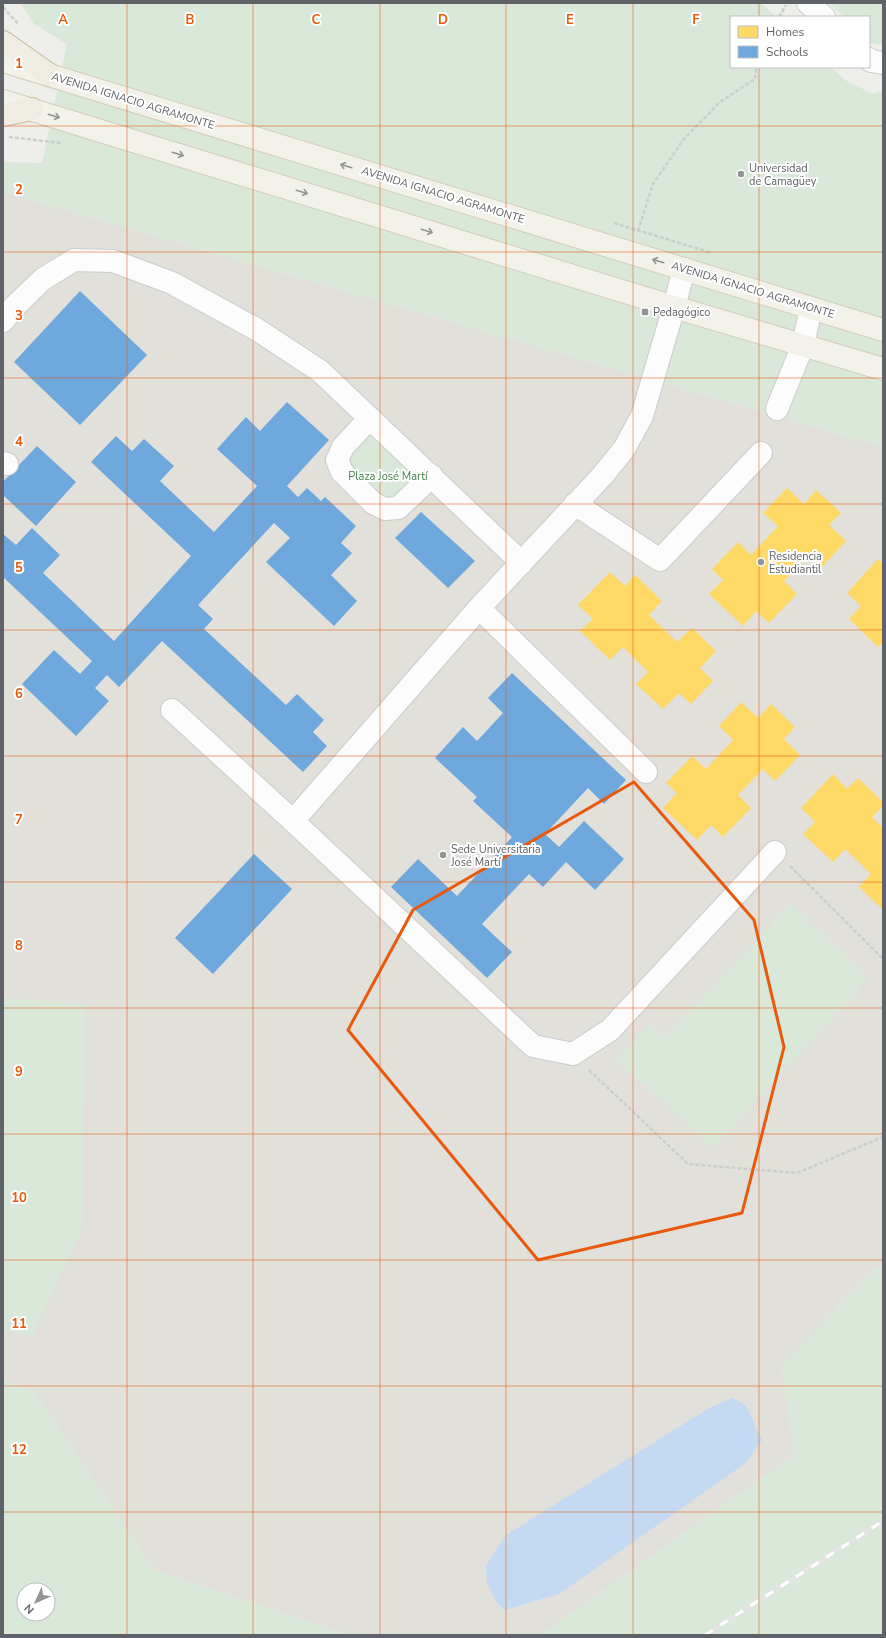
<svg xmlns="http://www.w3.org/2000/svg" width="886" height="1638" viewBox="0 0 886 1638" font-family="'Nunito Sans',sans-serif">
	<rect width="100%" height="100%" fill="#eeeeea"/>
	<!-- education -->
	<path fill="#e1e0da" d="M3,192L883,447V1263L868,1275L782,1365L794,1455L540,1635H349L154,1570L35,1393L3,1380Z"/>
	<!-- green -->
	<path fill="#d9e8d8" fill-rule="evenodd" d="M20,3H761L776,17H731V67H831L845,80L873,94L883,90V447L3,192V162L42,163L67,44L34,24Z
		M829,3H883V45L872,44L869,41V17H844Z
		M371,427L422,475L389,503L346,468L348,453Z
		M791,903L868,979L713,1148L615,1059L649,1024L666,1037Z
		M3,998L86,1004L82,1229L32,1337L3,1329Z
		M883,1263V1635H540L794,1455L782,1365L868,1275Z
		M3,1380L35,1393L154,1570L349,1635H3ZM24,1590H48V1614H24Z"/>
	<!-- water -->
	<path fill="#c3daf2" d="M733,1398L746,1406L762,1440L746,1463L559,1594L505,1610L495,1600L487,1583L486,1565L506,1535L709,1408Z"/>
	<!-- homes -->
	<path fill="#ffd966" d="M787,488L804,504L816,490L841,513L829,525L846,541L821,568L808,556L784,581L797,594L769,623L756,611L743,626L709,594L723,580L712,569L738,542L751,555L778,526L763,513Z
		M878,559L883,564V643L878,647L849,619L861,606L847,593Z
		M610,572L625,586L635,575L662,601L649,615L677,642L692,628L716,651L700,668L713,681L691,704L679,693L663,709L636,684L648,672L623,647L610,660L580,631L593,619L578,605Z
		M741,702L758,718L771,704L795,727L784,739L800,755L775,781L763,769L738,795L751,808L723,837L711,825L697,840L663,808L677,793L666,783L692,756L706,769L733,740L719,726Z
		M833,774L847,789L858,778L883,802V806L872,817L883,828V910L859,887L871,874L845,849L833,862L803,834L815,822L801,808Z"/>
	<!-- schools -->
	<path fill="#6fa8dc" d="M80,291L147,355L80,425L14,362Z
		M287,402L329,440L287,486L298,497L307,488L321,501L325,497L356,526L341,543L352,553L331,575L357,601L334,626L266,562L290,538L274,523L198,605L213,619L204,629L286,705L297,694L324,720L313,732L327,746L303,772L162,641L119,687L107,675L95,688L109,701L76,736L22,684L54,650L80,674L92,661L3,577V534L16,545L32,528L60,555L43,573L114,641L191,556L91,462L116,436L132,451L144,439L174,466L160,481L214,532L257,486L217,449L246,417L260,431Z
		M37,446L76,482L36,526L3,495V482Z
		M421,512L475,561L448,588L395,538Z
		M512,673L626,780L604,804L588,788L545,834L559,847L584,821L624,859L595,890L566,862L543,887L529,874L482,924L512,952L487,978L391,887L418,859L457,896L512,837L473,801L477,797L435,758L463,727L477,741L503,713L488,698Z
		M254,854L292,889L213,974L175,938Z"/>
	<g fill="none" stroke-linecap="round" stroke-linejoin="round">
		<defs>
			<path id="minor" d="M808,3L824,17
				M869,59L871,61L883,63
				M3,321L14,307L43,279L74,260L113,261L172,283L256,329L320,371L522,563
				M777,409L803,345L811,308
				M370,418L343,447L337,460L342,472L373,503L385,509L398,508L432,476
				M3,463L7,464
				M575,504L660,560L761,453
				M479,608L646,772
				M172,710L293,821L533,1046L573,1054L610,1030L775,852
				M293,821L479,608L603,475L624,449L642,416L674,307L684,269"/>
			<path id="major" d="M3,61L883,330
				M3,101L674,307L883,369"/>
			<path id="highway" d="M3,42L50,75
				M3,115L32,109"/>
		</defs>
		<!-- minor casing -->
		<use href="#minor" stroke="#cbcccb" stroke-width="24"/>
		<!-- major casing -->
		<use href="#major" stroke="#d3cfba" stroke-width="24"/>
		<!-- highway casing -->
		<use href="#highway" stroke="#c3ba9a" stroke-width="24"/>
		<!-- path -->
		<path stroke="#cacfcd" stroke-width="2.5" stroke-dasharray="4 2" stroke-linecap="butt" d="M3,7L19,25
			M779,17L786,5
			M9,137L61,143
			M614,223L712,253
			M638,231L653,184L683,140L720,102L755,79L756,67
			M790,866L883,959
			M589,1070L688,1164L797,1173L883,1137"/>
		<!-- minor -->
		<use href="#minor" stroke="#fcfcfc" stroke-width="22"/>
		<!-- major -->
		<use href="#major" stroke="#f3f2ea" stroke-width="22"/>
		<!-- highway -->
		<use href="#highway" stroke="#efede3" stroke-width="22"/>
		<defs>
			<path id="rail" d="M705,1635L883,1521"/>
		</defs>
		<!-- rail casing -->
		<use href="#rail" stroke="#e3e4e3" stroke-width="4.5"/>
		<!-- rail -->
		<use href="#rail" stroke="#fff" stroke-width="3" stroke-dasharray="9" stroke-linecap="butt"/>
	</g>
	<!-- one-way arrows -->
	<defs><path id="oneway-shaft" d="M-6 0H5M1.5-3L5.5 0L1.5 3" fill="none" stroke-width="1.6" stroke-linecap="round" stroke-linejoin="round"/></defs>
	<g stroke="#939494">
		<use href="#oneway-shaft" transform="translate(54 116) rotate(17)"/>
		<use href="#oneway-shaft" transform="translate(178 154) rotate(17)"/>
		<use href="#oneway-shaft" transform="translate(346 166) rotate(-163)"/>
		<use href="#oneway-shaft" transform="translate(302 192) rotate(17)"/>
		<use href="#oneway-shaft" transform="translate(427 231) rotate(17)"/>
		<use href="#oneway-shaft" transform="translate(658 261) rotate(-163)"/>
	</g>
	<!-- marked area -->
	<path fill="none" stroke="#e8590c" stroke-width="3" stroke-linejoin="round" d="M634,782L754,920L784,1047L742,1213L538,1260L348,1030L413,910Z"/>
	<!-- grid -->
	<path fill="none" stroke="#e8590c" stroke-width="1" stroke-opacity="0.55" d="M127,3V1635M253,3V1635M380,3V1635M506,3V1635M633,3V1635M759,3V17M759,67V1635M3,126H883M3,252H883M3,378H883M3,504H883M3,630H883M3,756H883M3,882H883M3,1008H883M3,1134H883M3,1260H883M3,1386H883M3,1512H883"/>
	<!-- markers -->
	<g fill="#919394" stroke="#fff" stroke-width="1.5">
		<circle cx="741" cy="174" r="4"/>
		<rect x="641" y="308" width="8" height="8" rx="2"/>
		<circle cx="761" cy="562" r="4"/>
		<circle cx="443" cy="855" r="4"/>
	</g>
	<g text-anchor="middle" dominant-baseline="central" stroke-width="4" stroke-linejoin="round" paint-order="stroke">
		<!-- street labels -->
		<g font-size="11" fill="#5f6266" stroke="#fff">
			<text transform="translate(133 101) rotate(17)">AVENIDA IGNACIO AGRAMONTE</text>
			<text transform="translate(443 195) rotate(17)">AVENIDA IGNACIO AGRAMONTE</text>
			<text transform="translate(753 290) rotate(17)">AVENIDA IGNACIO AGRAMONTE</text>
		</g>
		<!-- poi labels -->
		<g font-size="11" fill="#5f6266" stroke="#fff" text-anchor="start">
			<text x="749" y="168">Universidad<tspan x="749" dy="13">de Camagüey</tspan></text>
			<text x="653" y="312">Pedagógico</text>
			<text x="769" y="556">Residencia<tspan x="769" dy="13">Estudiantil</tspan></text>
			<text x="451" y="849">Sede Universitaria<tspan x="451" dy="13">José Martí</tspan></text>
		</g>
		<!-- park labels -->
		<g font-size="11" fill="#3e7f46" stroke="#fff">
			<text x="388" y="476">Plaza José Martí</text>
		</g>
	</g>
	<g font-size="13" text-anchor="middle" font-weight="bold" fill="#e8590c" stroke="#fff" stroke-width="4" stroke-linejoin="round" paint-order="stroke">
		<text x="63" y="24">A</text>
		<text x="190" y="24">B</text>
		<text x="316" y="24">C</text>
		<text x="443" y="24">D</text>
		<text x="570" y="24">E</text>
		<text x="696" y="24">F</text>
		<text x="19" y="68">1</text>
		<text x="19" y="194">2</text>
		<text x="19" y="320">3</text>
		<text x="19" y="446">4</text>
		<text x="19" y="572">5</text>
		<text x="19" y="698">6</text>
		<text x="19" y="824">7</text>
		<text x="19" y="950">8</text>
		<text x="19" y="1076">9</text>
		<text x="19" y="1202">10</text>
		<text x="19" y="1328">11</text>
		<text x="19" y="1454">12</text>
	</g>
	<!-- border -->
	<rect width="886" height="1638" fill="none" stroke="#5f6266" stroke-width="8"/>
	<!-- legend -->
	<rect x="730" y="16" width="140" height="52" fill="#ffffff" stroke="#bfc0c2"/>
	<rect x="738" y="26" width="20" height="12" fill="#ffd966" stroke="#bfc0c2"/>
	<text x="766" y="36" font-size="12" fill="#5f6266">Homes</text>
	<rect x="738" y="46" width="20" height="12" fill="#6fa8dc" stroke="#bfc0c2"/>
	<text x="766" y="56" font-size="12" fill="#5f6266">Schools</text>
	<!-- north arrow -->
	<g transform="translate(36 1602) rotate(225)"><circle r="19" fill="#ffffff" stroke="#bfc0c2"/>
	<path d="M0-3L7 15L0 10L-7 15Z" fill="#919394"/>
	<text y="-6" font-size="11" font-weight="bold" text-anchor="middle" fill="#5f6266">N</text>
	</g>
</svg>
